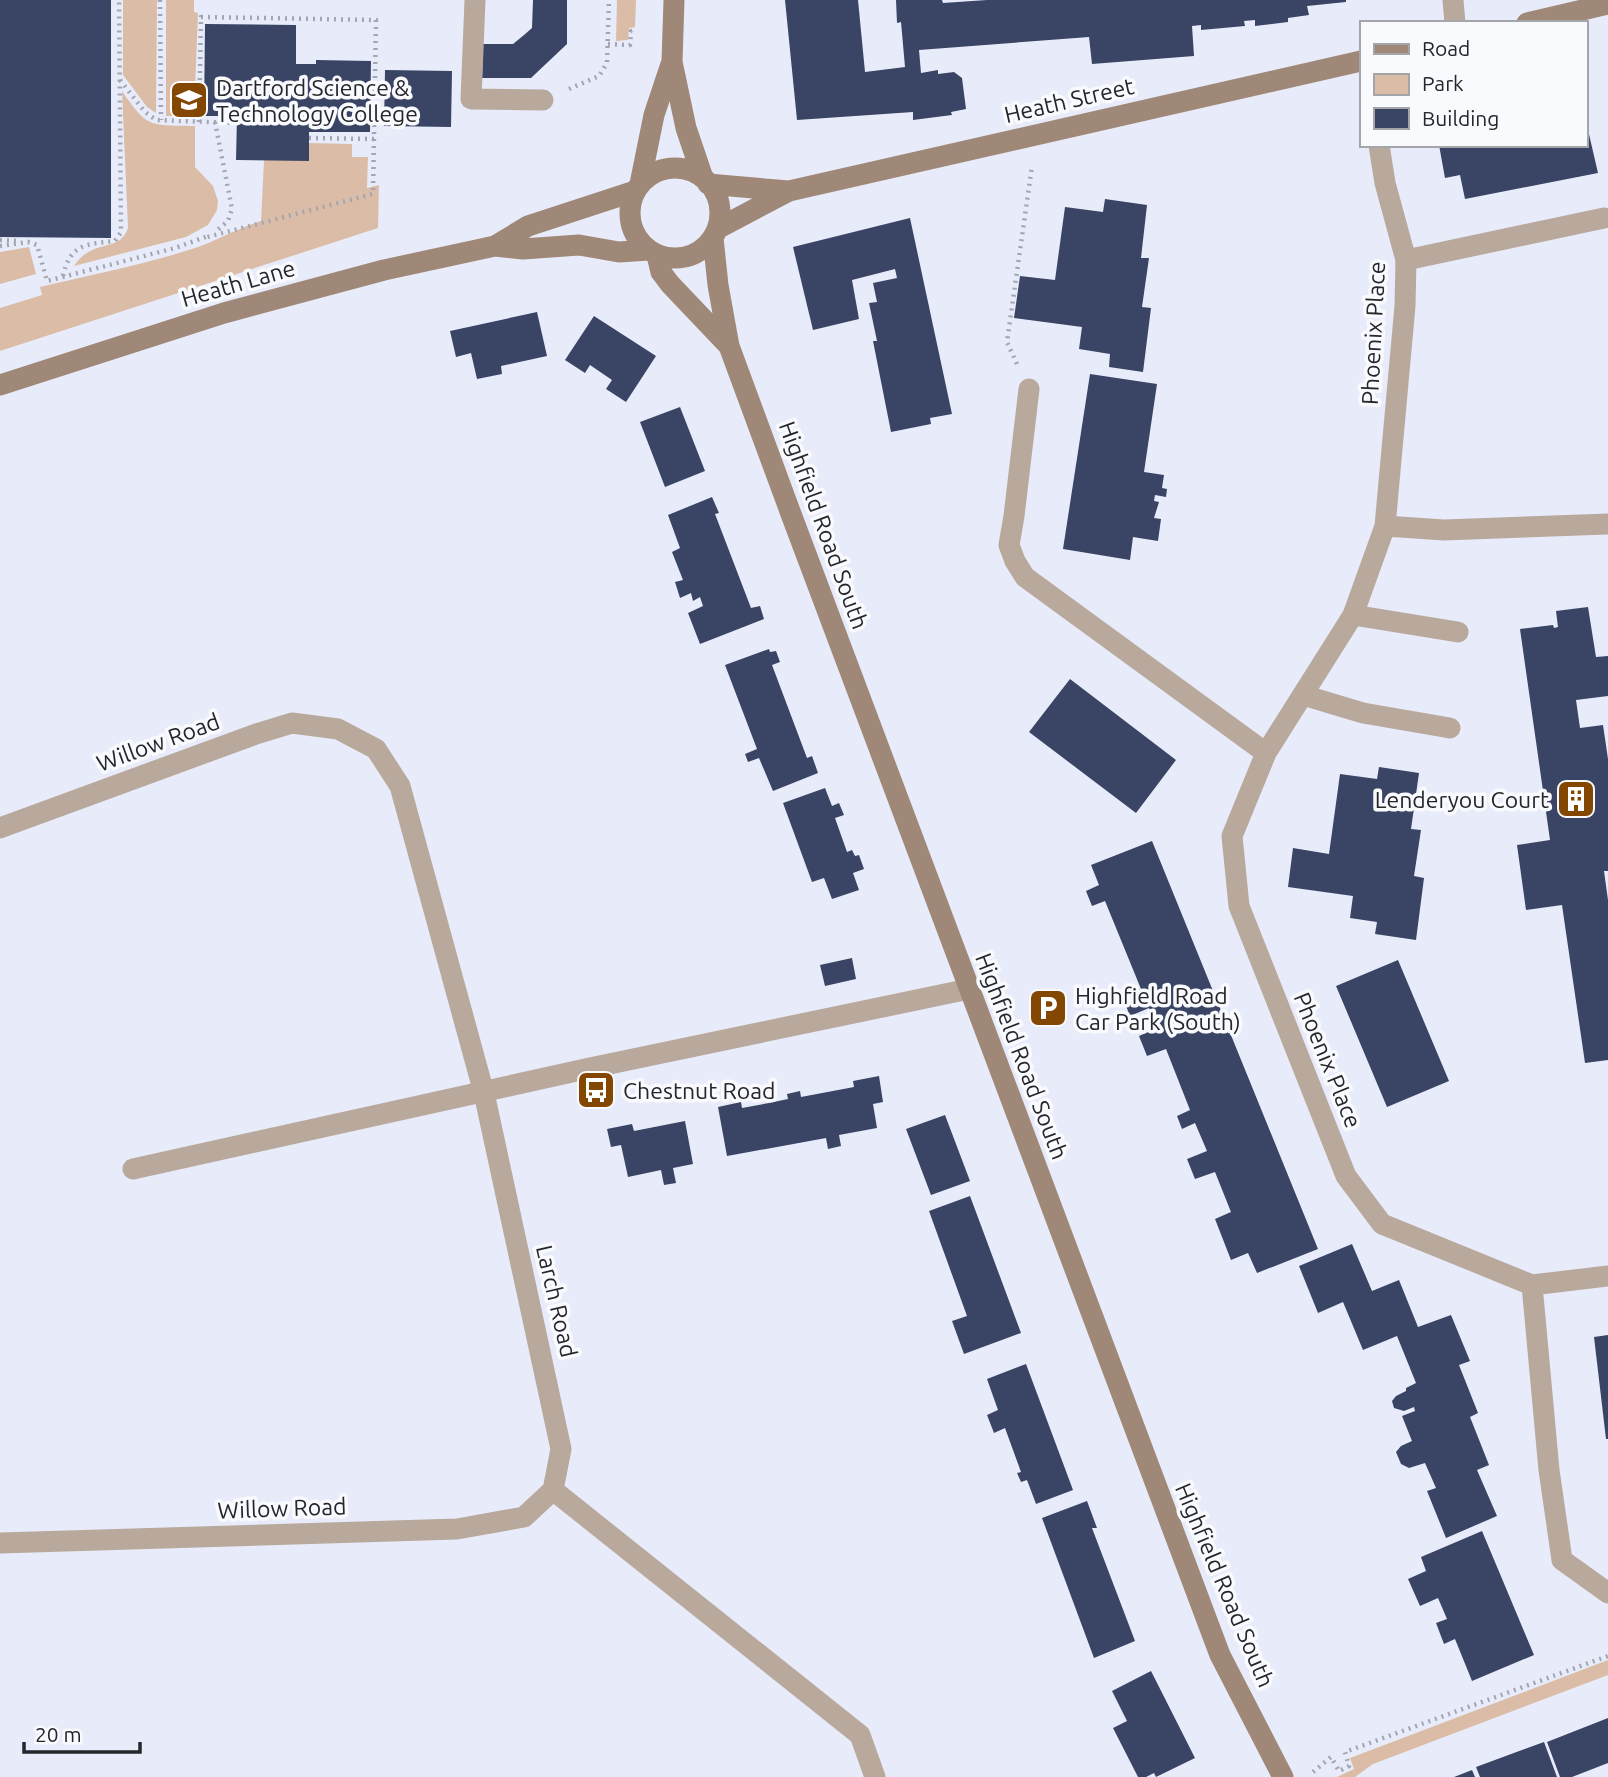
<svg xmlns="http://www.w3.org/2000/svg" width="1608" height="1777" viewBox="0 0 1608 1777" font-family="Ubuntu,sans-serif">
	<rect width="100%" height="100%" fill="#e8ecfa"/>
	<!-- green -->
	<path fill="#dbbda7" d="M123,0H157L156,113L147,107L123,75Z
		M166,0H194V12L198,13L194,116H166Z
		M617,0H636L635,27L629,28L628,40L616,41Z
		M122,91C148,129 150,125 195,126V167L213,186L218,201L217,210L208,225L186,237L74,266C93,237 119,254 128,228Z
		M309,143L352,144V157H368L367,188L379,185L378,228L0,351V308L42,295L40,287C90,275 142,265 192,249C216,241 236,229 261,221L264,160Z
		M29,247L36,274L0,284V252Z
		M1608,1660V1675L1373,1764L1355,1777H1337L1354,1769L1350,1758Z"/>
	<!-- building -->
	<path fill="#3a4464" d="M0,0H111V238L0,237Z
		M533,0H567V44L531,78H482L483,44H513L524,35L532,28Z
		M785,0H858L865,72L905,67L901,22L897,23L896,0H942L943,3L987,0H1346V2L1307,6L1309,15L1288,18V22L1255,26V20L1244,21L1245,26L1201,30V25L1192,26L1194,56L1092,64L1089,37L919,50L921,73L938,70V74L954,72L962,78L966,109L951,112L952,115L913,120V112L797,120Z
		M205,24L296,25V64H316V60L371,61L370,132H309V161L236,160L237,116H204Z
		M385,70L452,71L451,127L384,126Z
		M1585,117L1598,173L1465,199L1460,175L1445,178L1439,145H1585Z
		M1105,199L1147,205L1141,258H1149L1142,307L1151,308L1143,372L1109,367L1110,354L1079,349L1082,327L1014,318L1020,276L1055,280L1065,207L1103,212Z
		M910,218L952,414L930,418L931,424L891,432L873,341H877L869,303L877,302L873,283L897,278L895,269L852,280L859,319L813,330L793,247Z
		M537,312L547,356L501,366L502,374L477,379L471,353L456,357L450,331Z
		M594,316L656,356L626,402L606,389L612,380L590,365L585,373L565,360Z
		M1090,374L1157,384L1144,472L1164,475L1162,488L1167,489L1166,497L1155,495L1154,501L1159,502L1154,518L1161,519L1158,541L1133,537L1130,560L1063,549Z
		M680,407L705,471L665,487L640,422Z
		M712,497L719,513L715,514L751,608L760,606L764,619L700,644L688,613L703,606L700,597L693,601L691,593L680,598L675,582L683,580L672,552L680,548L668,515Z
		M1588,607L1596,657L1608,656V696L1576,700L1580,728L1603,725L1608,759V871H1604L1608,900V1060L1585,1063L1562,905L1526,910L1517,845L1550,840L1520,629L1553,625L1554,628L1558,627L1556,611Z
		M769,649L770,652L776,651L780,662L772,665L807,758L812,756L818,773L773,791L759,758L748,762L745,754L757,749L725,665Z
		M1070,679L1176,760L1136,813L1029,732Z
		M1379,767L1419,773L1411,829L1421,830L1414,876L1424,878L1416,940L1375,934L1377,922L1350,918L1353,896L1288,887L1293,848L1329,854L1340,774L1377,779Z
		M825,788L832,806L839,803L844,815L835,818L847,852L852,850L855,856L859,855L864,869L853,873L859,890L832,899L824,878L812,882L783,803Z
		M1152,841L1318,1249L1257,1273L1248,1253L1231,1260L1215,1219L1231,1212L1215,1172L1195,1179L1187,1159L1207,1151L1195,1123L1182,1129L1177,1116L1190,1110L1166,1049L1147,1056L1139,1036L1157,1028L1149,1008L1130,1016L1122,996L1141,989L1105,901L1092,906L1086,891L1099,885L1091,865Z
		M852,958L856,979L825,986L820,965Z
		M1398,960L1449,1081L1387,1107L1336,986Z
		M879,1076L883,1102L873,1104L877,1128L839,1135L841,1146L828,1149L826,1138L727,1156L718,1107L741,1102L742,1108L769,1103L788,1099L787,1094L800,1091L801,1097L854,1087L853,1081Z
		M945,1115L970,1181L931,1195L906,1129Z
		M685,1121L693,1164L673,1168L676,1183L664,1185L661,1170L628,1177L621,1145L611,1147L607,1129L632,1124L634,1131Z
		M970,1196L1021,1333L964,1354L952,1321L967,1316L929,1211Z
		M1352,1244L1372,1291L1399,1280L1418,1327L1451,1315L1470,1361L1459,1365L1478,1413L1470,1417L1489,1465L1477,1470L1497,1516L1446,1538L1427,1491L1436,1488L1425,1463L1409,1468L1401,1464L1396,1452L1401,1446L1412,1441L1402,1416L1415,1411L1414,1407L1404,1411L1394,1408L1392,1401L1396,1396L1406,1391V1388L1416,1383L1397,1336L1363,1350L1343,1302L1318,1313L1299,1266Z
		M1608,1335V1439H1606L1594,1337Z
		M1026,1364L1073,1490L1036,1504L1027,1480L1021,1482L1017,1473L1021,1472L1005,1428L994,1433L987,1415L998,1410L987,1379Z
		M1087,1501L1097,1528H1092L1135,1641L1094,1658L1042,1518Z
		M1482,1531L1534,1655L1472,1681L1455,1639L1444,1644L1436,1623L1447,1619L1438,1598L1420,1606L1408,1579L1426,1571L1421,1557Z
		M1151,1671L1195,1758L1156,1777L1154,1773L1146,1777H1138L1113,1728L1127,1721L1112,1691Z
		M1608,1718V1763L1572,1777H1560L1547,1742Z
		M1544,1742L1557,1777H1480L1476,1767Z
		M1472,1770L1475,1777H1454Z"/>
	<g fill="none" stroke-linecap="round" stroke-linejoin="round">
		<!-- path -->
		<path stroke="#a3a6b1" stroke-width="4.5" stroke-dasharray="2 5" stroke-linecap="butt" d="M160,0L161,120
			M608,44L630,45L631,31H635
			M120,80L145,112L156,120L237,123
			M569,89L599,76L607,63L609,0
			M199,122L201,17L376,20L373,194L207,237
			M215,122L232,209L228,221L215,232
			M309,138L374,139
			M0,240L20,241
			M0,246L28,242L37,245L47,281L175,248L208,236
			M63,276C70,244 86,244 115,241L121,232L119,0
			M1017,364L1007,342L1032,166
			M1313,1772L1331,1757L1339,1771L1349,1766L1345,1752L1608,1656"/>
		<!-- lane -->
		<path stroke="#b9a99d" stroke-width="21" d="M475,0L471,99L543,100
			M1406,260L1604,218
			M1353,615L1458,632
			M1303,695L1363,713L1450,728"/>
		<!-- street -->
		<path stroke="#b9a99d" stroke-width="21" d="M1453,0L1455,23
			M1029,389L1014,516L1009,545L1015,561L1025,577L1266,753L1232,836L1239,906L1346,1176L1382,1224L1532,1285L1608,1276
			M1385,526L1444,530L1608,524
			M1266,753L1353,615L1385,526L1405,306L1406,260L1385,183L1379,145
			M0,828L256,734L292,723L338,729L376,749L400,786L484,1093L561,1449L553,1490
			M133,1169L590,1068L969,989
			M1532,1285L1549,1470L1562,1560L1608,1593
			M553,1490L860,1735L875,1777
			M0,1543L457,1529L524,1517L553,1490"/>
		<!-- secondary -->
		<path stroke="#9f8877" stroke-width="21" d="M674,0L672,62L686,128L703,178
			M1527,23L1608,4
			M630 213a45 45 0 1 1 90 0a45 45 0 1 1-90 0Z
			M640,184L654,115L671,64
			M708,184L789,191
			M717,229L789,191L1361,61
			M713,238L718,285L729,346L791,514L1220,1655L1283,1777
			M495,246L523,249L579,245L619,252L649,250
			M657,255L661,272L670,284L728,345
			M0,385L224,313L384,270L495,246L528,226L635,191"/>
	</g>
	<!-- icons -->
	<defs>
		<symbol id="school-square" viewBox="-11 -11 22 22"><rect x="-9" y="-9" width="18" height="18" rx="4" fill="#834702" stroke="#f9fafd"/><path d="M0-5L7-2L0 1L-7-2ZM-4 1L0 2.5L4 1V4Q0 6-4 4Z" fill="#fff"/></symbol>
		<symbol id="building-square" viewBox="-11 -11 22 22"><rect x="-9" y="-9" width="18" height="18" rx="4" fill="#834702" stroke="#f9fafd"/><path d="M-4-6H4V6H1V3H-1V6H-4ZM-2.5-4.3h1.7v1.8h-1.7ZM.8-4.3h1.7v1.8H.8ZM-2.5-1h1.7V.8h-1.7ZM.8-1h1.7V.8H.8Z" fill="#fff"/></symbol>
		<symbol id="parking-square" viewBox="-11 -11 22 22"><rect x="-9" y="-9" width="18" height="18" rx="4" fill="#834702" stroke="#f9fafd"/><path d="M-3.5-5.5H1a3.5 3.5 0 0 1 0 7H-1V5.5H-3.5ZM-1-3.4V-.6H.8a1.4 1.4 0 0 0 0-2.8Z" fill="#fff"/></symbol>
		<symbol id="bus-square" viewBox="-11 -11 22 22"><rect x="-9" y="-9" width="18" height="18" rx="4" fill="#834702" stroke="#f9fafd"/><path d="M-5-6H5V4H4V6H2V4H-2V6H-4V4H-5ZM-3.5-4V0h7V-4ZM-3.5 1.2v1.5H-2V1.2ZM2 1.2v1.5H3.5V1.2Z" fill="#fff"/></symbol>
	</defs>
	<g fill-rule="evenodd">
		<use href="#school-square" x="167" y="78" width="44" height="44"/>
		<use href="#building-square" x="1554" y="777" width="44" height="44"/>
		<use href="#parking-square" x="1026" y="986" width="44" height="44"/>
		<use href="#bus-square" x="574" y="1068" width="44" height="44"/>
	</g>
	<g text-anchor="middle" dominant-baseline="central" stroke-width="7" stroke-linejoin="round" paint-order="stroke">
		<!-- poi labels -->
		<g font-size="23" fill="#25262b" stroke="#f9fafd" text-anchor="start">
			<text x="216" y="87">Dartford Science &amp;<tspan x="216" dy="26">Technology College</tspan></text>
			<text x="1549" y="799" text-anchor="end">Lenderyou Court</text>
			<text x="1075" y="995">Highfield Road<tspan x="1075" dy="26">Car Park (South)</tspan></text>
			<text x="623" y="1090">Chestnut Road</text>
		</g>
		<!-- street labels -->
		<g font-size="23" fill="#25262b" stroke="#f9fafd">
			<text transform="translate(1069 100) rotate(-13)">Heath Street</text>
			<text transform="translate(238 283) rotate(-16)">Heath Lane</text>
			<text transform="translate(1373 333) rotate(-87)">Phoenix Place</text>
			<text transform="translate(824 525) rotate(70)">Highfield Road South</text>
			<text transform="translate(158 742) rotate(-20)">Willow Road</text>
			<text transform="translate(1022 1056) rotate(69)">Highfield Road South</text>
			<text transform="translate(1328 1060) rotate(68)">Phoenix Place</text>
			<text transform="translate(557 1301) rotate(77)">Larch Road</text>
			<text transform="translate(282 1508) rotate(-2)">Willow Road</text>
			<text transform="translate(1225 1585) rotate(67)">Highfield Road South</text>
		</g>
	</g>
	<!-- legend -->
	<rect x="1360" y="21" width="228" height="126" fill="#f9fafd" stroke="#a4a5a9" stroke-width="2"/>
	<rect x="1374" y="44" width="35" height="10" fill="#9f8877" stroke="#a4a5a9" stroke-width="2"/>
	<text x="1422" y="56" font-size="21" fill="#25262b">Road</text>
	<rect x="1374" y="74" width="35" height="21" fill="#dbbda7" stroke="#a4a5a9" stroke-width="2"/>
	<text x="1422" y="91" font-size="21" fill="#25262b">Park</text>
	<rect x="1374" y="108" width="35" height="21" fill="#3a4464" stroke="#a4a5a9" stroke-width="2"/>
	<text x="1422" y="126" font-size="21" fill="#25262b">Building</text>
	<!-- scale -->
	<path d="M24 1742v10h116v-10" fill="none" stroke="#25262b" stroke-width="3.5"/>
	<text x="35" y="1742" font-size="21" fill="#25262b" stroke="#f9fafd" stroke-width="5" paint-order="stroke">20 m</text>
</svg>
